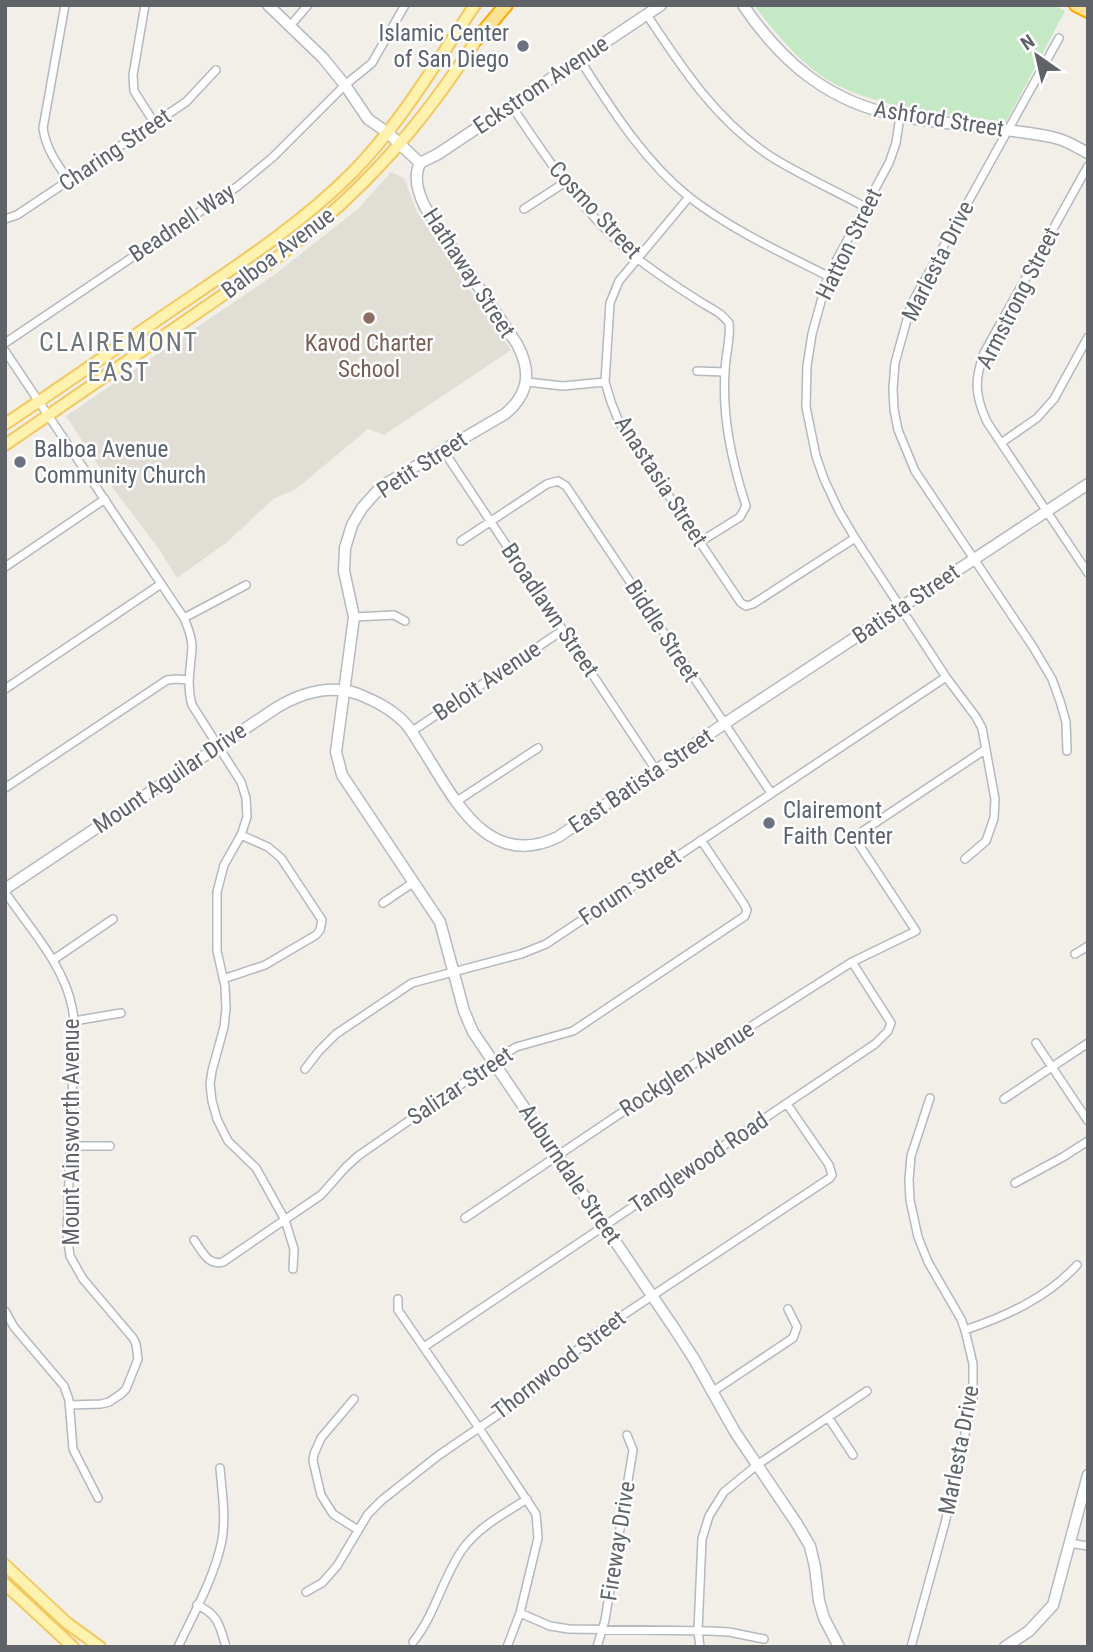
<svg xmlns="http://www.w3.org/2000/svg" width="1093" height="1652" viewBox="0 0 1093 1652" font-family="'Roboto Condensed',sans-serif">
	<rect width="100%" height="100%" fill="#f1efe8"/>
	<!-- education -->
	<path fill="#e1ded6" d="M391,172L404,178L417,212L511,350L384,435L368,429L296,489L273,499L226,543L177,578L159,549L112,487L66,416L274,275L358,209Z"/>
	<!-- green -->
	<path fill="#c5e8c5" d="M754,5H1053L1065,11L1006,122C948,114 863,108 816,72C792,53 772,29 754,5Z"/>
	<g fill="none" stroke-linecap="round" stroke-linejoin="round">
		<defs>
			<path id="street" d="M65,5L43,128C46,149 57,164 69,181
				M145,5L133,75L134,91L155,124
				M647,15C682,68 716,120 770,156C800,175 834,190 865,207
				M290,26L308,5
				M1059,38L911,305L895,363L893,389L894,409L898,430L915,471L1033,647L1052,679L1060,701L1066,722L1067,751
				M580,60C611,108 643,160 689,197C732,230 780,252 828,276
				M511,105C547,159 583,213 633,255C654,272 677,287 699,301C711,309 720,311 729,323C731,339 725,356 725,372C722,418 732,462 746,506L740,517L700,542
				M900,116L896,143L889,163L828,276L812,334L807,366L806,407L816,456L824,479L839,511L855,538L895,599L946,677L976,717L982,728L995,799L994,818L986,841L965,859
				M1088,166L984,353C974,380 975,396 987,422L1088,573
				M689,197L619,281L610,303L605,382L611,402L619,422L741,603L746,606L753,604L855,538
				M524,209L564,183
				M5,219L17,215L186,102L216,70
				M5,343L238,186L273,157L345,85L372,63L405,5
				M5,351L184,618C188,628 192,636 192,647C191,667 186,685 192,705L241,782L246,798L247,817L241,835L224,865L217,892V951L225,986L226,1008L224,1027L212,1071L210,1084L212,1101L217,1119L228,1141L256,1168L285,1220L294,1249L293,1269
				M697,371L725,372
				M527,382L563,386L605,382
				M1001,443L1037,418L1054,399L1088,337
				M443,450L656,770
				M461,541L547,484L558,481L566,486L771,793
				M5,567L105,499
				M354,617L394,615L405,621
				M184,618L246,585
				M5,689L161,584
				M411,732L563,630
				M5,788L167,680L177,679L188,680
				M457,801L538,748
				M5,892C28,926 64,965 72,1007C75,1020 74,1033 74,1046L67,1234L70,1256L83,1279L133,1338L136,1344L138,1359L126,1389L121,1394L109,1402L101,1404L69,1405
				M383,903L414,882
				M1075,954L1088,946
				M53,960L113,919
				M223,979L265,965L316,935L320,930L322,920L281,858L268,847L241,835
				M74,1021L121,1013
				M1036,1043L1088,1121
				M305,1069L319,1051L336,1034L412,983L521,954L546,944L946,677
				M1004,1099L1088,1043
				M69,1146H110
				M1015,1183L1063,1157L1088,1141
				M465,1218L734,1037L852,962L916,931L854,837L986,749
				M194,1240C202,1251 208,1266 223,1262L321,1195L346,1167L358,1156L502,1056L516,1047L573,1031L745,916L747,910L744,904L701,840
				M398,1299V1310L479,1428L536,1514L538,1538L520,1613L507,1647
				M5,1311L14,1327L64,1386L69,1400L73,1449L98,1498
				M965,1330C1006,1316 1047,1298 1077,1265
				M424,1347L875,1044L888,1031L891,1023L852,962
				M712,1392L793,1338L797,1327L788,1309
				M354,1399L321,1438L314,1454L313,1461L321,1495L333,1514L358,1530
				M828,1417L853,1455
				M1069,1543L1088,1546
				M306,1592L322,1583L337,1566L368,1514L382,1500L439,1455L536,1389L593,1335L830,1178L832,1175L829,1165L787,1104
				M197,1605C218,1614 220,1626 226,1647
				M520,1613L550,1626L569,1629L709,1631L729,1632L764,1639
				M413,1642C435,1615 442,1579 462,1550C478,1527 504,1514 527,1499
				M178,1647C194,1613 215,1576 222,1540C226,1516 222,1492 220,1468
				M597,1647L605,1620L633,1450L627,1435
				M700,1647L698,1631L702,1539L709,1516L724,1492L757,1465L867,1391
				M911,1647L945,1523L973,1399V1364L965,1330L961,1319L928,1262L918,1237L910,1200L909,1180L911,1156L930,1098"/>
			<path id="secondary" d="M268,5L323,58L345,85L368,119L388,133L420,163
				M743,5C782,63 830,103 900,116C928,121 957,124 985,128C1009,131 1035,132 1059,139C1069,142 1078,148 1088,153
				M420,163C413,177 418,193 425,207L517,344C532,372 529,394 505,414L387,483L378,490L362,508L352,525L345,548L344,571L354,617L336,752L342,775L440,922L464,1011L473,1032L674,1328L694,1359L735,1432L797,1524L810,1546L815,1567L819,1601L824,1618L839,1647
				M420,163L438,154L661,5
				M5,889L276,708C301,693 329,684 358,694C375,701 390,708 404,722C411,729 416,739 422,748C454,798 487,871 558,837L724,724L1088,484
				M1005,1647L1029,1631L1053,1605L1088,1475"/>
			<path id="primary" d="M5,424C61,387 116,348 172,310C235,267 299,226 353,172C402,122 436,62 475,5
				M5,445L271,262C360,196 423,125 482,31
				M5,1565L67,1623L100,1647
				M5,1584L73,1647"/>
			<path id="highway" d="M1076,5L1088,11
				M478,38L506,5"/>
		</defs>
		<!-- street casing -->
		<use href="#street" stroke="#b5b8bc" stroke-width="10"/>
		<!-- secondary casing -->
		<use href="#secondary" stroke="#b6babf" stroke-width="13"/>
		<!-- primary casing -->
		<use href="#primary" stroke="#f2c960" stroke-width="14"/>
		<!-- highway casing -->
		<use href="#highway" stroke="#f9ab00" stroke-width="16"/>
		<!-- street -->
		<use href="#street" stroke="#fff" stroke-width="7"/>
		<!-- secondary -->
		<use href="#secondary" stroke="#fff" stroke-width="10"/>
		<!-- primary -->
		<use href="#primary" stroke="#fff2af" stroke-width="10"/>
		<!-- highway -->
		<use href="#highway" stroke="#fde293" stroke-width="12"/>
	</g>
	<!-- markers -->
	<g fill="#6b7280" stroke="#fff" stroke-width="2.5">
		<circle cx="523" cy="46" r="7"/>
		<circle cx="20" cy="462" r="7"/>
		<circle cx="769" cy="823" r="7"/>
	</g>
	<circle fill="#8d6e63" stroke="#fff" stroke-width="2.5" cx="369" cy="318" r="7"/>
	<g text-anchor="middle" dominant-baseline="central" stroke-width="5" stroke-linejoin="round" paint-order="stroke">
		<!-- worship labels -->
		<g font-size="23" fill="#5b616d" stroke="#fff" text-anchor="start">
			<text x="509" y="33" text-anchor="end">Islamic Center<tspan x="509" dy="26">of San Diego</tspan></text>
			<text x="34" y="449">Balboa Avenue<tspan x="34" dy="26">Community Church</tspan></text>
			<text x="783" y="810">Clairemont<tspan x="783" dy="26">Faith Center</tspan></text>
		</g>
		<!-- street labels -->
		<g font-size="23" fill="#5f6368" stroke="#fff">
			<text transform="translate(541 85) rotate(-34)">Eckstrom Avenue</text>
			<text transform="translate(939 119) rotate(9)">Ashford Street</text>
			<text transform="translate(115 150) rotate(-34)">Charing Street</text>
			<text transform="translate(595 210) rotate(47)">Cosmo Street</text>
			<text transform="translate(182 223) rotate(-34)">Beadnell Way</text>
			<text transform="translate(849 244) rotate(-64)">Hatton Street</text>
			<text transform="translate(278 253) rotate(-37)">Balboa Avenue</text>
			<text transform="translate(938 261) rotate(-63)">Marlesta Drive</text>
			<text transform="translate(469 273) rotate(57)">Hathaway Street</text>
			<text transform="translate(1018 298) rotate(-63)">Armstrong Street</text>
			<text transform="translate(422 465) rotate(-33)">Petit Street</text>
			<text transform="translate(661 481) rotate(57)">Anastasia Street</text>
			<text transform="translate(906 604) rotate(-34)">Batista Street</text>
			<text transform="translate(550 610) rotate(56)">Broadlawn Street</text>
			<text transform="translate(662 631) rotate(57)">Biddle Street</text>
			<text transform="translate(487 681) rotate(-34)">Beloit Avenue</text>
			<text transform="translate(170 778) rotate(-34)">Mount Aguilar Drive</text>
			<text transform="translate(641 781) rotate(-34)">East Batista Street</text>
			<text transform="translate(630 887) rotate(-34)">Forum Street</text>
			<text transform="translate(687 1069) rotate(-33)">Rockglen Avenue</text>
			<text transform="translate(460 1086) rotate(-34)">Salizar Street</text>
			<text transform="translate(71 1132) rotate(-90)">Mount Ainsworth Avenue</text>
			<text transform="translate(699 1163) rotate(-34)">Tanglewood Road</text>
			<text transform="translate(570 1174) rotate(56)">Auburndale Street</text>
			<text transform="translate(559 1365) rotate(-38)">Thornwood Street</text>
			<text transform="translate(959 1450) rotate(-79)">Marlesta Drive</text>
			<text transform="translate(618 1541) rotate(-81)">Fireway Drive</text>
		</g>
		<!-- education labels -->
		<g font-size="23" fill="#785e54" stroke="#fff">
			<text x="369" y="343">Kavod Charter<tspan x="369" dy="26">School</tspan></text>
		</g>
		<!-- quarter labels -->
		<g font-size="26" letter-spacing="2" fill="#70757a" stroke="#fff">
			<text x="119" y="342">CLAIREMONT<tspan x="119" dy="30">EAST</tspan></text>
		</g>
	</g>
	<!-- border -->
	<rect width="1093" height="1652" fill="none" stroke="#5f6368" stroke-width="14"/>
	<!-- north arrow -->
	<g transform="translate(1037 56) rotate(326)" stroke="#ffffff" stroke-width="5" paint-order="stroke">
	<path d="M0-5L12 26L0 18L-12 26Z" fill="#5f6368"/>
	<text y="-10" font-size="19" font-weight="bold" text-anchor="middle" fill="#5f6368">N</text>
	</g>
</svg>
